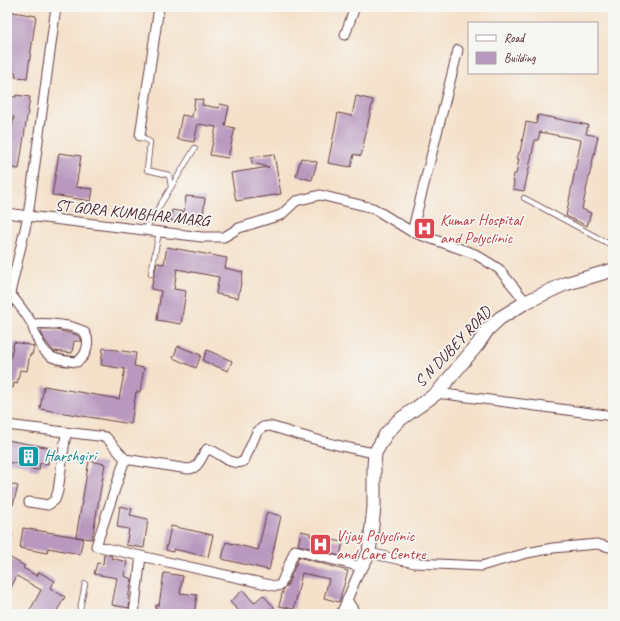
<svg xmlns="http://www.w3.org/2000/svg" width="620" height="621" viewBox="0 0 620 621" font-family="Caveat,sans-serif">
	<rect width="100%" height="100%" fill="#f6f6f2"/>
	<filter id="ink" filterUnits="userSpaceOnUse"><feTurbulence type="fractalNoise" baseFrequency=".025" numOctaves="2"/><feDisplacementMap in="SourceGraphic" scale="8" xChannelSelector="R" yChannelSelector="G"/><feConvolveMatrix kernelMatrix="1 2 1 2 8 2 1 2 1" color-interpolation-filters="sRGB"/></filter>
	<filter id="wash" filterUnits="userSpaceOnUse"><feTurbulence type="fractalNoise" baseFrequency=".012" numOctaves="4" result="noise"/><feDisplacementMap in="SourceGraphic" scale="16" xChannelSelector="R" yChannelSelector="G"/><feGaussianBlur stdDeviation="0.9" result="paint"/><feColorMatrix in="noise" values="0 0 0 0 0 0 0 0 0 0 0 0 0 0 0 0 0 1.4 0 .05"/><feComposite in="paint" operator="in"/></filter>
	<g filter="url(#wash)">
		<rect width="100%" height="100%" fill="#f5e1ca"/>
		<g id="blocks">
			<!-- building -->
			<path fill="#b898be" d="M7,11L36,16L27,78L15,77L16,73L7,72Z
				M16,95L30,97L19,169L7,167V133L11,134L14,117L7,116V96L16,97Z
				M356,96L373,100L361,156L354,154L351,167L328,163L338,113L352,116Z
				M195,99L203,100L202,105L219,108L220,104L229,106L225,126L235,128L228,158L210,155L216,127L198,124L194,142L177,139L182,115L192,117Z
				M538,115L588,125L586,134L598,136L582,209L591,213L587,226L566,216L581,140L540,132L538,140H535L524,191L513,189L514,181H513L514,174H516L519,159H517L519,152H520L526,122L536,124Z
				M59,153L81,156L76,187L93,189L91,201L52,195Z
				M274,154L281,194L236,201L231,173L269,167L252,163L251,157Z
				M301,158L317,162L312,180L296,176Z
				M186,196L205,198L202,225L171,221L172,210L184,212Z
				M422,219L433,224L430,232L419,228Z
				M167,247L227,258L225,268L243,272L238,298L216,294L219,277L177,269L174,289L186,291L181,324L157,320L161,291L151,289L157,263L164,264Z
				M41,330H56L74,334L80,337L82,341H74L72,353L53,351L45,341L41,332Z
				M14,342L34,346L32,355L30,354L27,371L20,370L17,384L14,383L13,388L7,387V374Z
				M178,346L201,355L196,368L173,358Z
				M103,348L136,353L134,366L144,368L140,392H136L131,424L40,409L44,386L119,399L125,369L101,365Z
				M207,350L232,361L228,371L203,361Z
				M7,440L51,448L48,464L40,463L39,470L30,469L31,466L7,462Z
				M89,461L105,464L92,539L76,537Z
				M7,483L18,486L13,505L7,504Z
				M120,506L132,509L130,515L148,519L144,548L126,545L129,529L117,527Z
				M267,512L281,516L269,570L222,559L226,542L258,550Z
				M171,526L213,535L208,557L173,549V552L166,550Z
				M23,528L83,538L80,554L48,548L47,553L20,548Z
				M301,531L310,533V536L343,542L340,556L298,545Z
				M104,554L112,556L111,558L127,562L124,576L132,579L128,599L130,600L129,608L112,605L117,578L94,574L97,563L103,564Z
				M7,556L25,566L23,568L37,576L39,572L55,581L50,588L65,597L55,614H28L41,590L17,576L7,594Z
				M299,557L348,571L339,602L324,598L329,579L302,573L294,609L279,606L283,590L287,586Z
				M164,573L183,576L180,593L197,595L194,614L180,611L179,614H155L156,605H159Z
				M243,590L254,603L263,595L274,607L267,614H242L230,602Z"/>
		</g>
	</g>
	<g filter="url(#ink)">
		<use href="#blocks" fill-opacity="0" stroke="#643c43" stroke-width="1"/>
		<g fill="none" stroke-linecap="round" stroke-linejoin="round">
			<defs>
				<path id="lane" d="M140,136L150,142L147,170L169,175L171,187
					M524,198L613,246
					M145,230L195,148
					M151,274L159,232
					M79,614L85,584"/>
				<path id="street" d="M345,35L355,7
					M140,136L159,7
					M7,213L28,216L202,237H224L239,228L281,215L296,201L320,195L373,208L412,232L475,254L499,269L526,302
					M412,232L458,50
					M10,293C17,303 26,313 32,324C33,328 34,332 36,336C45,359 55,360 77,362C83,358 86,353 87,347C88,342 88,336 84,332C74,324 44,323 32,324
					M7,306L28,216L56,7
					M437,393L613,416
					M7,425L106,437L125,459L188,469C199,469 201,457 207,449C220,451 230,468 244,461L257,432L263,427L270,426C305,437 339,447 375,453
					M125,459L96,546L275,586H278L281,584L295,550L361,567L341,614
					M29,502L48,505L55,500L58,491L66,433
					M7,536V537
					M369,553L415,563L481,566L527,553L553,548L597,544L613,548
					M347,600L356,614
					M134,614L141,556"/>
				<path id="secondary" d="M361,567L369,553L374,507V466L375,453L386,434L398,421L437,393L478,344L488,329L500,318L526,302L565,284L613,270"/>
			</defs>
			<!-- lane casing -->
			<use href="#lane" stroke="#643c43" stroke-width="6"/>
			<!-- street casing -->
			<use href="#street" stroke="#643c43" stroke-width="11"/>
			<!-- secondary casing -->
			<use href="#secondary" stroke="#643c43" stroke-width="15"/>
			<!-- lane -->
			<use href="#lane" stroke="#fff" stroke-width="4.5"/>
			<!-- street -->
			<use href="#street" stroke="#fff" stroke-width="9"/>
			<!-- secondary -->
			<use href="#secondary" stroke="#fff" stroke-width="13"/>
		</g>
	</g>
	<!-- icons -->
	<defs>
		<symbol id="hospital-square" viewBox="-11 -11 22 22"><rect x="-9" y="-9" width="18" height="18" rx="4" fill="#e0444e" stroke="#f6f6f2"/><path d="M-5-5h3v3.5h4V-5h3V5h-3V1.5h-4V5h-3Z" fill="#fff"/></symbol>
		<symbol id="building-square" viewBox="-11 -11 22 22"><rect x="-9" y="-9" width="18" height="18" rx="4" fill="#0f9aa8" stroke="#f6f6f2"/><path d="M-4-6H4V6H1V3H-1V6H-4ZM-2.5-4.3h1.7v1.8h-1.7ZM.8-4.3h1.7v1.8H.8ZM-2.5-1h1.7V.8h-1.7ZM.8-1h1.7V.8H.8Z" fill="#fff"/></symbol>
	</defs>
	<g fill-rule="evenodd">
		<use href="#hospital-square" x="412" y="216" width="25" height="25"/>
		<use href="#building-square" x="16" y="444" width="25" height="25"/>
		<use href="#hospital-square" x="308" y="532" width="25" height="25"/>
	</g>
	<g text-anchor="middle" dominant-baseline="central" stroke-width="3.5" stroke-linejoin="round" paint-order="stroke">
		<!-- street labels -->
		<g font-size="16" fill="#4a1f2b" stroke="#f6f6f2">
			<text transform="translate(132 213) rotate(6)">ST GORA KUMBHAR MARG</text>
			<text transform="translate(453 347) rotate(-47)">S N DUBEY ROAD</text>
		</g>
		<!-- health labels -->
		<g font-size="16" fill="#be3a42" stroke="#f6f6f2" text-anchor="start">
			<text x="440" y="220">Kumar Hospital<tspan x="440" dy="18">and Polyclinic</tspan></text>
			<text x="336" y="536">Vijay Polyclinic<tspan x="336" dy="18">and Care Centre</tspan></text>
		</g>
		<!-- culture labels -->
		<g font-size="16" fill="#0d838f" stroke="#f6f6f2" text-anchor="start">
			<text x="44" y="456">Harshgiri</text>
		</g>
	</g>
	<!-- margin -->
	<rect width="620" height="621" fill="none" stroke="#f6f6f2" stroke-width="24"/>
	<!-- legend -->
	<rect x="468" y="22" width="130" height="52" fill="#f6f6f2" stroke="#b1a0a2"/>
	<rect x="476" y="35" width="20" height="6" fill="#ffffff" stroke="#b1a0a2"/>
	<text x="504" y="42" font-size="12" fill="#4a1f2b">Road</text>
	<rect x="476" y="52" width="20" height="12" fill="#b898be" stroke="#b1a0a2"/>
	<text x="504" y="62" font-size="12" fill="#4a1f2b">Building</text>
</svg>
